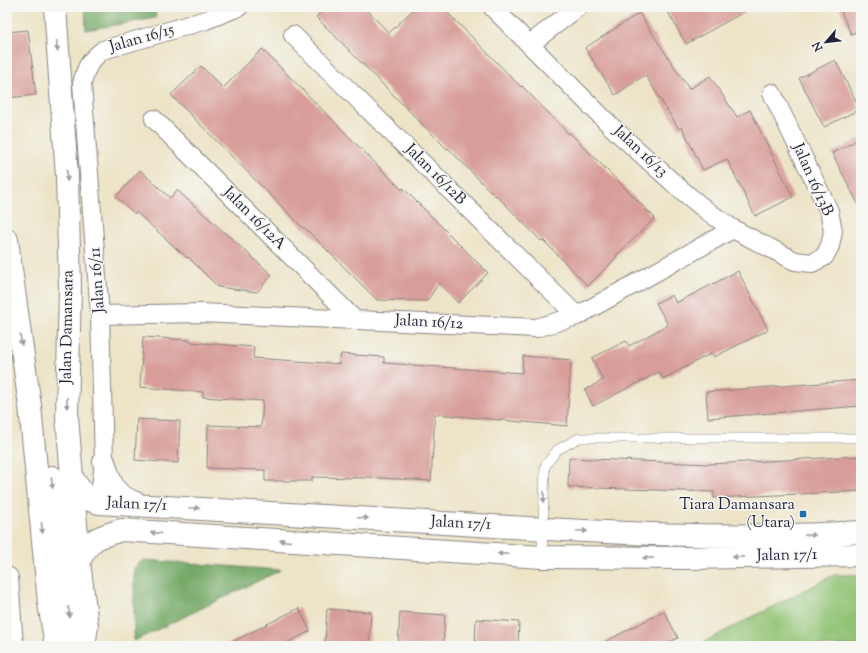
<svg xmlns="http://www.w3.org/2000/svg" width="868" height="653" viewBox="0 0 868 653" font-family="'Sorts Mill Goudy',serif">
	<rect width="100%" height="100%" fill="#f6f6f2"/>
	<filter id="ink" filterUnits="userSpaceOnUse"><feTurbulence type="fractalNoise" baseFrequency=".025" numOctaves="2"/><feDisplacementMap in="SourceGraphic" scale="8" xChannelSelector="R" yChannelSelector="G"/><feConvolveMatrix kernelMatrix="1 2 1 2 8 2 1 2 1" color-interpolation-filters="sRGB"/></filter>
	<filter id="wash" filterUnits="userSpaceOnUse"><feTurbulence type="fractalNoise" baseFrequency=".012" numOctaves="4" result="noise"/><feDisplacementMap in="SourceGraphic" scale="16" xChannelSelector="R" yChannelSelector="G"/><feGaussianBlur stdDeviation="0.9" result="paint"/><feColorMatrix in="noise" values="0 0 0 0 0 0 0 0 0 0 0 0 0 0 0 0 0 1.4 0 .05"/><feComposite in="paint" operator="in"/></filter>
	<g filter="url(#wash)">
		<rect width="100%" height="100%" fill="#ede4c7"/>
		<!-- green -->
		<path fill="#91c374" stroke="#5a7258" d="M834,575H861V646H696Z"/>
		<!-- forest -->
		<path fill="#74a966" stroke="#4b6650" d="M85,7H155L156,18L86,30Z
			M143,560L281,570L134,641V568Z"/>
		<g id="blocks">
			<!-- building -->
			<path fill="#d89d99" d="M326,7H364L389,33L416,7H442L521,87L522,86L569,134L570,133L655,218L616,256L617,257L588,286L543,240L541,241L496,195L495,196L448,148L447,149L316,17Z
				M665,7H753L686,44Z
				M839,7H861V30L851,34Z
				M639,13L689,89L710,76L737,117L750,110L793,197L755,216L727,159L703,170L682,127L679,129L645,75L615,95L585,48Z
				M28,30L36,95L7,98V32Z
				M262,49L402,190L403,188L488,273L458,303L439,283L427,301L377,300L305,228L304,229L171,95L201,66L223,88Z
				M835,60L860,109L824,127L799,78Z
				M861,138V210L832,153Z
				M140,170L170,198L177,190L272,275L257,292L218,287L188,257L187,258L136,212L135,214L116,197Z
				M738,271L768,330L714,357L712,353L663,379L659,372L593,406L585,390L603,380L592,358L626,341L629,346L668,325L656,303L672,295L676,303Z
				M143,337L190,340V342L254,347L253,358L340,364L341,354L384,357V363L522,373L523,356L571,360L567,426L435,414L431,481L366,477V478L312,477V481H265V470L207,468L208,425L261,427L263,401L203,397V392L140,387Z
				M861,380V406L708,418L706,392Z
				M137,419L180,421L178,463L135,460Z
				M861,456V491L714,498V492L568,487L569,458L709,464Z
				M299,608L310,631L281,646H224Z
				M327,609L371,612L369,645L357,644L356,646H334V642H325Z
				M664,611L678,638L662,646H597Z
				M400,612L445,615L443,646H407V645L398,644Z
				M476,619L519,622L518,646H475Z"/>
		</g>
	</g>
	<g filter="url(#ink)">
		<use href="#blocks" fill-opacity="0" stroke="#888381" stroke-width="1"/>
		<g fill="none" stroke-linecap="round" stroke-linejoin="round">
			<defs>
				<path id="lane" d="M542,557L545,466L557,450L579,438H861"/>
				<path id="street" d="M492,7L616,131L679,188L707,211L733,229L795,261L812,263L824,257L830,246L833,231L829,211L772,93
					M293,35L577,316
					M530,44L578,7
					M154,119L355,320
					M100,315L200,313L536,328L577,316L733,229
					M99,503L104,462L100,315L82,84C86,67 89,61 103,50L206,20L239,7"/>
				<path id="secondary" d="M104,462C112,487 112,494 138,504
					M72,478L87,499L99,503C225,510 352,518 478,525C605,533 734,540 861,532
					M79,561C92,537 96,538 121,530L542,557L687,558L861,555"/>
				<path id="primary" d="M55,7L67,176L70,288L67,417L79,561L87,626L84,646"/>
				<path id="highway" d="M7,240L30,406L49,603L56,646
					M52,477L70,624L77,646
					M7,578L12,646"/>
			</defs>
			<!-- lane casing -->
			<use href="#lane" stroke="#888381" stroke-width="10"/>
			<!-- street casing -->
			<use href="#street" stroke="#888381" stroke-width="20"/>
			<!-- secondary casing -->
			<use href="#secondary" stroke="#888381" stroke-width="24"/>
			<!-- primary casing -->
			<use href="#primary" stroke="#888381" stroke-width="24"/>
			<!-- highway casing -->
			<use href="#highway" stroke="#888381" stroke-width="24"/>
			<!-- lane -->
			<use href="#lane" stroke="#fff" stroke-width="9"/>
			<!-- street -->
			<use href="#street" stroke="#fff" stroke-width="18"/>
			<!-- secondary -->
			<use href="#secondary" stroke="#fff" stroke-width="22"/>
			<!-- primary -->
			<use href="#primary" stroke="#fff" stroke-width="22"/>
			<!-- highway -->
			<use href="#highway" stroke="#fff" stroke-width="22"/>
		</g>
		<!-- one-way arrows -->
		<defs><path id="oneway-solid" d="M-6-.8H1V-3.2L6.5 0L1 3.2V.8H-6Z"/></defs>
		<g fill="#9c9ca7">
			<use href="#oneway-solid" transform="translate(57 46) rotate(86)"/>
			<use href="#oneway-solid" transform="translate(67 176) rotate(87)"/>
			<use href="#oneway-solid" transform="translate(21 340) rotate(82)"/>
			<use href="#oneway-solid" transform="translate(67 403) rotate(91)"/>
			<use href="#oneway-solid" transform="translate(52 483) rotate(83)"/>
			<use href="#oneway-solid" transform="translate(544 497) rotate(92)"/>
			<use href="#oneway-solid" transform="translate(194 508) rotate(3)"/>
			<use href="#oneway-solid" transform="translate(363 518) rotate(3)"/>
			<use href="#oneway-solid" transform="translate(42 528) rotate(84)"/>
			<use href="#oneway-solid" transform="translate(582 531) rotate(2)"/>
			<use href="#oneway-solid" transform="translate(156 533) rotate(-176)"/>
			<use href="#oneway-solid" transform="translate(810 535)"/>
			<use href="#oneway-solid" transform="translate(285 541) rotate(-176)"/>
			<use href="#oneway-solid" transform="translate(503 554) rotate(-176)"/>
			<use href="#oneway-solid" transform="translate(738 557) rotate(179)"/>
			<use href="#oneway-solid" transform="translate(648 558) rotate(-179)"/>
			<use href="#oneway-solid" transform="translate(69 612) rotate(83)"/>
		</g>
	</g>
	<!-- markers -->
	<rect fill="#1f6fb2" stroke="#f6f6f2" stroke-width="1.5" x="799" y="510" width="8" height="8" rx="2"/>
	<g text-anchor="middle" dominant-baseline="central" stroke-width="3" stroke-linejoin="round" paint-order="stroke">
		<!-- street labels -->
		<g font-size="16" fill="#22223b" stroke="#f6f6f2">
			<text transform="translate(142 39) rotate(-16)">Jalan 16/15</text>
			<text transform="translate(640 152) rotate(43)">Jalan 16/13</text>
			<text transform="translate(435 175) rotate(45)">Jalan 16/12B</text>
			<text transform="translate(812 180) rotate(66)">Jalan 16/13B</text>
			<text transform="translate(254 219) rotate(45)">Jalan 16/12A</text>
			<text transform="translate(98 280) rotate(-94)">Jalan 16/11</text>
			<text transform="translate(429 323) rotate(3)">Jalan 16/12</text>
			<text transform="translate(68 327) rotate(-89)">Jalan Damansara</text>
			<text transform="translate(137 505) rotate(3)">Jalan 17/1</text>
			<text transform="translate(461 524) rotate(3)">Jalan 17/1</text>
			<text transform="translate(787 556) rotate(-1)">Jalan 17/1</text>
		</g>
		<!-- poi labels -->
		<g font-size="16" fill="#22223b" stroke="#f6f6f2" text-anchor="end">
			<text x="795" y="505">Tiara Damansara<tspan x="795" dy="18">(Utara)</tspan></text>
		</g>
	</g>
	<!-- margin -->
	<rect width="868" height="653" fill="none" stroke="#f6f6f2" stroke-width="24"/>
	<!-- north arrow -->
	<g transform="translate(826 42) rotate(242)" stroke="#f6f6f2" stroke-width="3" paint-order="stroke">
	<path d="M0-3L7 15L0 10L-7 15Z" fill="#22223b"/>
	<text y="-6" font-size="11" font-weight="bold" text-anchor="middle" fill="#22223b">N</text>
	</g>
</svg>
